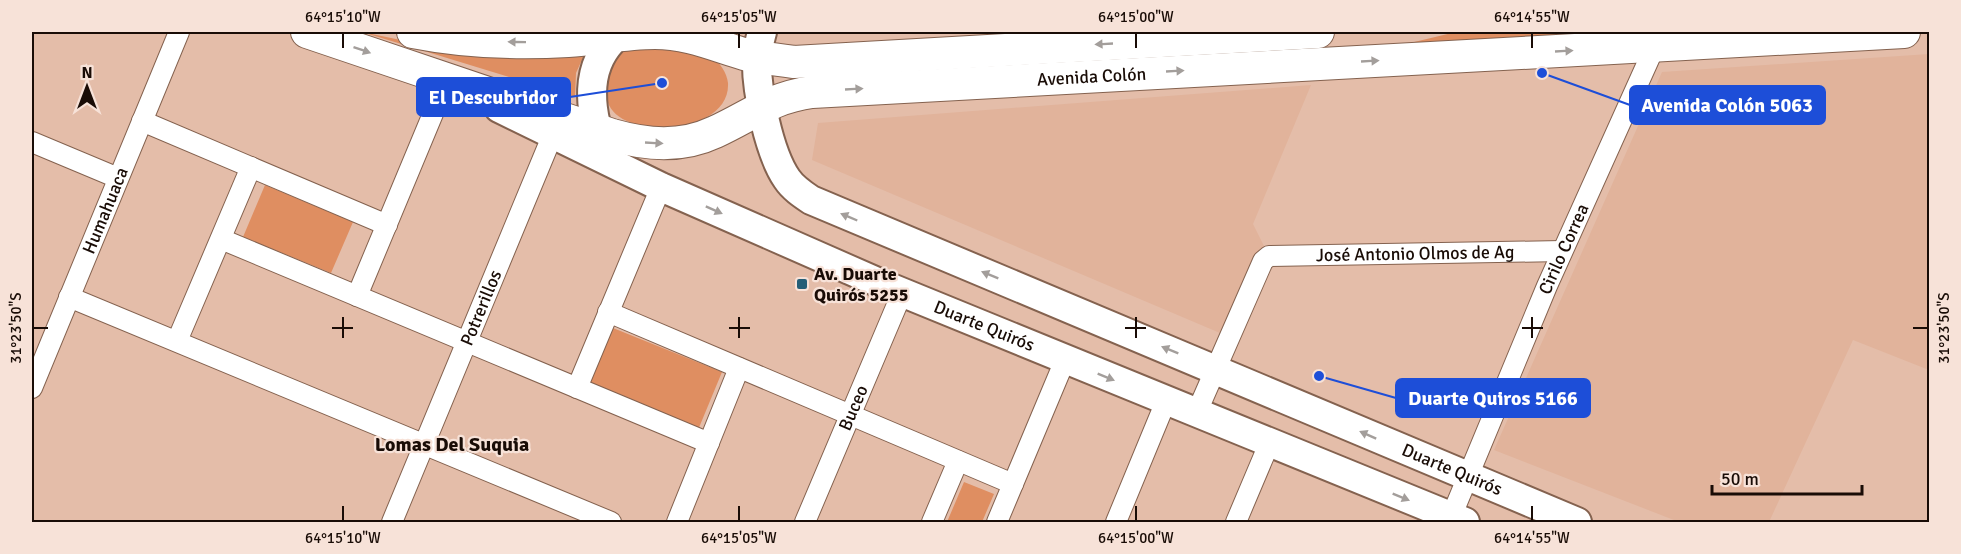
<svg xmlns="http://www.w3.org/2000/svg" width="1961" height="554" viewBox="0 0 1961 554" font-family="Signika,sans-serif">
	<rect width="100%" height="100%" fill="#e4bda9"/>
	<!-- built -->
	<path fill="#e1b39b" d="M1929,54V370L1853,340L1769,522H1679L1494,450L1662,72Z
		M1311,85L1253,224L1269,256L1220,333L812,160L818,123Z"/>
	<!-- green -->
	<path fill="#df8e61" d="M362,32L425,45L585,53L576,73L575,97Z
		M1456,32H1605L1410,43Z
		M672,45C684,49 701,50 711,57C720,62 727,73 728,83C731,137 615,142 607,99C603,78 612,61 626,46Z
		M265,185L353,222L331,273L243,237Z
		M613,328L722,372L698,430L589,386Z
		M964,482L994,494L982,522H947Z"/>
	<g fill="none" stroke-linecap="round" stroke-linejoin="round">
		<defs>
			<g id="street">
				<path d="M142,121L387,225"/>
				<path d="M32,142L118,178"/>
				<path d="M221,239L709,443"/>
				<path d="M357,296L447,80"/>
				<path d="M69,297L611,522"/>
				<path d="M608,312L1013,484"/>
				<path d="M177,341L251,167"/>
				<path id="s1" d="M32,388L179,32"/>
				<path d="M577,388L661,187"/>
				<path id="s2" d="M1196,414L1263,261L1269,256L1562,251"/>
				<path id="s3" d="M392,522L553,134L565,133"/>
				<path d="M677,522L739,368"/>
				<path id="s4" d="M805,522L902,293"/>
				<path d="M932,522L958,461"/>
				<path d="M997,522L1065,360"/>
				<path d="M1116,522L1166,401"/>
				<path d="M1236,522L1269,444"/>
				<path id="s5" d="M1449,522L1547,286L1655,46"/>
			</g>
			<g id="secondary">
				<path id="s6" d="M762,32C760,40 757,50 757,59C756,90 769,153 787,179C793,188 802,194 811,200L1577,522"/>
				<path id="s7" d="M499,108L661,187L884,285L1465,522"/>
				<path d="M604,150C589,111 583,66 617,36"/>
			</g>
			<g id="primary">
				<path id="s8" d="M307,32L612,135C647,145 681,148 715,132C752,115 770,98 812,92L1904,32"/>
				<path d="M413,32C464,42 516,44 568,41C597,39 626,33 655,33C687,33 714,45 744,54C760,58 777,60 794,62L1318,32"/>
			</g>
		</defs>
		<!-- street casing -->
		<use href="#street" stroke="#84624f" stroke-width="22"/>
		<!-- secondary casing -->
		<use href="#secondary" stroke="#84624f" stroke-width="32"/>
		<!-- primary casing -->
		<use href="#primary" stroke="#84624f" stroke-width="34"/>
		<!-- street -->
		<use href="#street" stroke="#fff" stroke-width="20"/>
		<!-- secondary -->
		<use href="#secondary" stroke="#fff" stroke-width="28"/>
		<!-- primary -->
		<use href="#primary" stroke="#fff" stroke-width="32"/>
	</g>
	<!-- one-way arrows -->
	<defs><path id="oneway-solid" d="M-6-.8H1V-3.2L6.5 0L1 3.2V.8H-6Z" transform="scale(1.5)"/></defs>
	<g fill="#a39e9b">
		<use href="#oneway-solid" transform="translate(517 42) rotate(-179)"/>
		<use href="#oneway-solid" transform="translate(1104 44) rotate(177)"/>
		<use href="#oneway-solid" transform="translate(362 50) rotate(19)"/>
		<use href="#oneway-solid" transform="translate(1564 51) rotate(-3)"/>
		<use href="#oneway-solid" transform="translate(1370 61) rotate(-3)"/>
		<use href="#oneway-solid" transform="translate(1175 71) rotate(-3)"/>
		<use href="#oneway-solid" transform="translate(854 89) rotate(-3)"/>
		<use href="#oneway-solid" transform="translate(654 143) rotate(3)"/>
		<use href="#oneway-solid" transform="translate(714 210) rotate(24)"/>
		<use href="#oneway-solid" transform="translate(849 217) rotate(-157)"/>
		<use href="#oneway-solid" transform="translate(990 275) rotate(-158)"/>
		<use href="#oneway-solid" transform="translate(1170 350) rotate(-158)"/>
		<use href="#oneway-solid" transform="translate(1106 377) rotate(22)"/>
		<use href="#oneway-solid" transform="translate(1368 435) rotate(-156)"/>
		<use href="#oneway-solid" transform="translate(1401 497) rotate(22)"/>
	</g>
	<!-- ticks -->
	<path fill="none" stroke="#190c06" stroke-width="2" d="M343,33V48M739,33V48M1136,33V48M1532,33V48M343,317V338M739,317V338M1136,317V338M1532,317V338M33,328H48M332,328H353M729,328H750M1125,328H1146M1522,328H1543M1913,328H1928M343,506V521M739,506V521M1136,506V521M1532,506V521"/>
	<!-- markers -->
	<rect fill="#245e77" stroke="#f7e2d8" stroke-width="2" x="796" y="278" width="12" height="12" rx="3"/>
	<g text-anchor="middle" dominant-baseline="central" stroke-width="4.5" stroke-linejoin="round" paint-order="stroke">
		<!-- street labels -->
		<g font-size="18" fill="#190c06" stroke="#f7e2d8">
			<text stroke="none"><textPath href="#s8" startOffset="813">Avenida Colón</textPath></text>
			<text stroke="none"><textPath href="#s1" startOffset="192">Humahuaca</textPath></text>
			<text stroke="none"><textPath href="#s5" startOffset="296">Cirilo Correa</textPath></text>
			<text stroke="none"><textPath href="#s2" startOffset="321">José Antonio Olmos de Ag</textPath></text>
			<text stroke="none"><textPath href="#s3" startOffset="232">Potrerillos</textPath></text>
			<text stroke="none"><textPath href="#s7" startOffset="532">Duarte Quirós</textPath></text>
			<text stroke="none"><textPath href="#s4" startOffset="124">Buceo</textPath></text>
			<text stroke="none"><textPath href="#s6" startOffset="880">Duarte Quirós</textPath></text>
		</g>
		<!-- poi labels -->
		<g font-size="18" font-weight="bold" fill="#190c06" stroke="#f7e2d8" text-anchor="start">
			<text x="814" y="274">Av. Duarte<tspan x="814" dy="21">Quirós 5255</tspan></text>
		</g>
		<!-- neighbourhood labels -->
		<g font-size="20" font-weight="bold" fill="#190c06" stroke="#f7e2d8">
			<text x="452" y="444">Lomas Del Suquia</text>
		</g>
	</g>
	<!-- callouts -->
	<path fill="none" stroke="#1d4ed8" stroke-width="2" d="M662 83L570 97M1542 73L1630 105M1319 376L1396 398"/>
	<g fill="#1d4ed8" stroke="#f7e2d8" stroke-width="2">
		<circle cx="662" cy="83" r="6"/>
		<circle cx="1542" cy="73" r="6"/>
		<circle cx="1319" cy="376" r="6"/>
	</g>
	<g fill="#1d4ed8" stroke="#1d4ed8" stroke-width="2">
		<rect x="417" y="78" width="153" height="38" rx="6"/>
		<rect x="1630" y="86" width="195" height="38" rx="6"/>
		<rect x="1396" y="379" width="194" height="38" rx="6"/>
	</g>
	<g font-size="20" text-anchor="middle" font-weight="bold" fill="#fff">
		<text x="493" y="104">El Descubridor</text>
		<text x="1727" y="112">Avenida Colón 5063</text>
		<text x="1493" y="405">Duarte Quiros 5166</text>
	</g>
	<!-- border -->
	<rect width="1961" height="554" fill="none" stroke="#f7e2d8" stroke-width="66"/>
	<!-- north arrow -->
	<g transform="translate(87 87)" stroke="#f7e2d8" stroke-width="4.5" paint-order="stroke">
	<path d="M0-4.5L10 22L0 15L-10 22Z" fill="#190c06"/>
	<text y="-9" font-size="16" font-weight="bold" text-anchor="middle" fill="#190c06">N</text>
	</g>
	<!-- scale -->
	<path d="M1712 485v9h150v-9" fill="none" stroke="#190c06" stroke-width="3"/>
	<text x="1721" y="485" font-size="18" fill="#190c06" stroke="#f7e2d8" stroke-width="4.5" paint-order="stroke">50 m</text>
	<rect x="33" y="33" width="1895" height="488" fill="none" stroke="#190c06" stroke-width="2"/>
	<g font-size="15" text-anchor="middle" fill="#190c06">
		<text x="343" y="22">64°15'10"W</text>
		<text x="739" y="22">64°15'05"W</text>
		<text x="1136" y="22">64°15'00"W</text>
		<text x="1532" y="22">64°14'55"W</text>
		<text transform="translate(16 328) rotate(-90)" y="5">31°23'50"S</text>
		<text transform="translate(1944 328) rotate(-90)" y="5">31°23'50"S</text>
		<text x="343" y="543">64°15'10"W</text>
		<text x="739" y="543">64°15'05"W</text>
		<text x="1136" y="543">64°15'00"W</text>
		<text x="1532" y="543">64°14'55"W</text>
	</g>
</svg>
